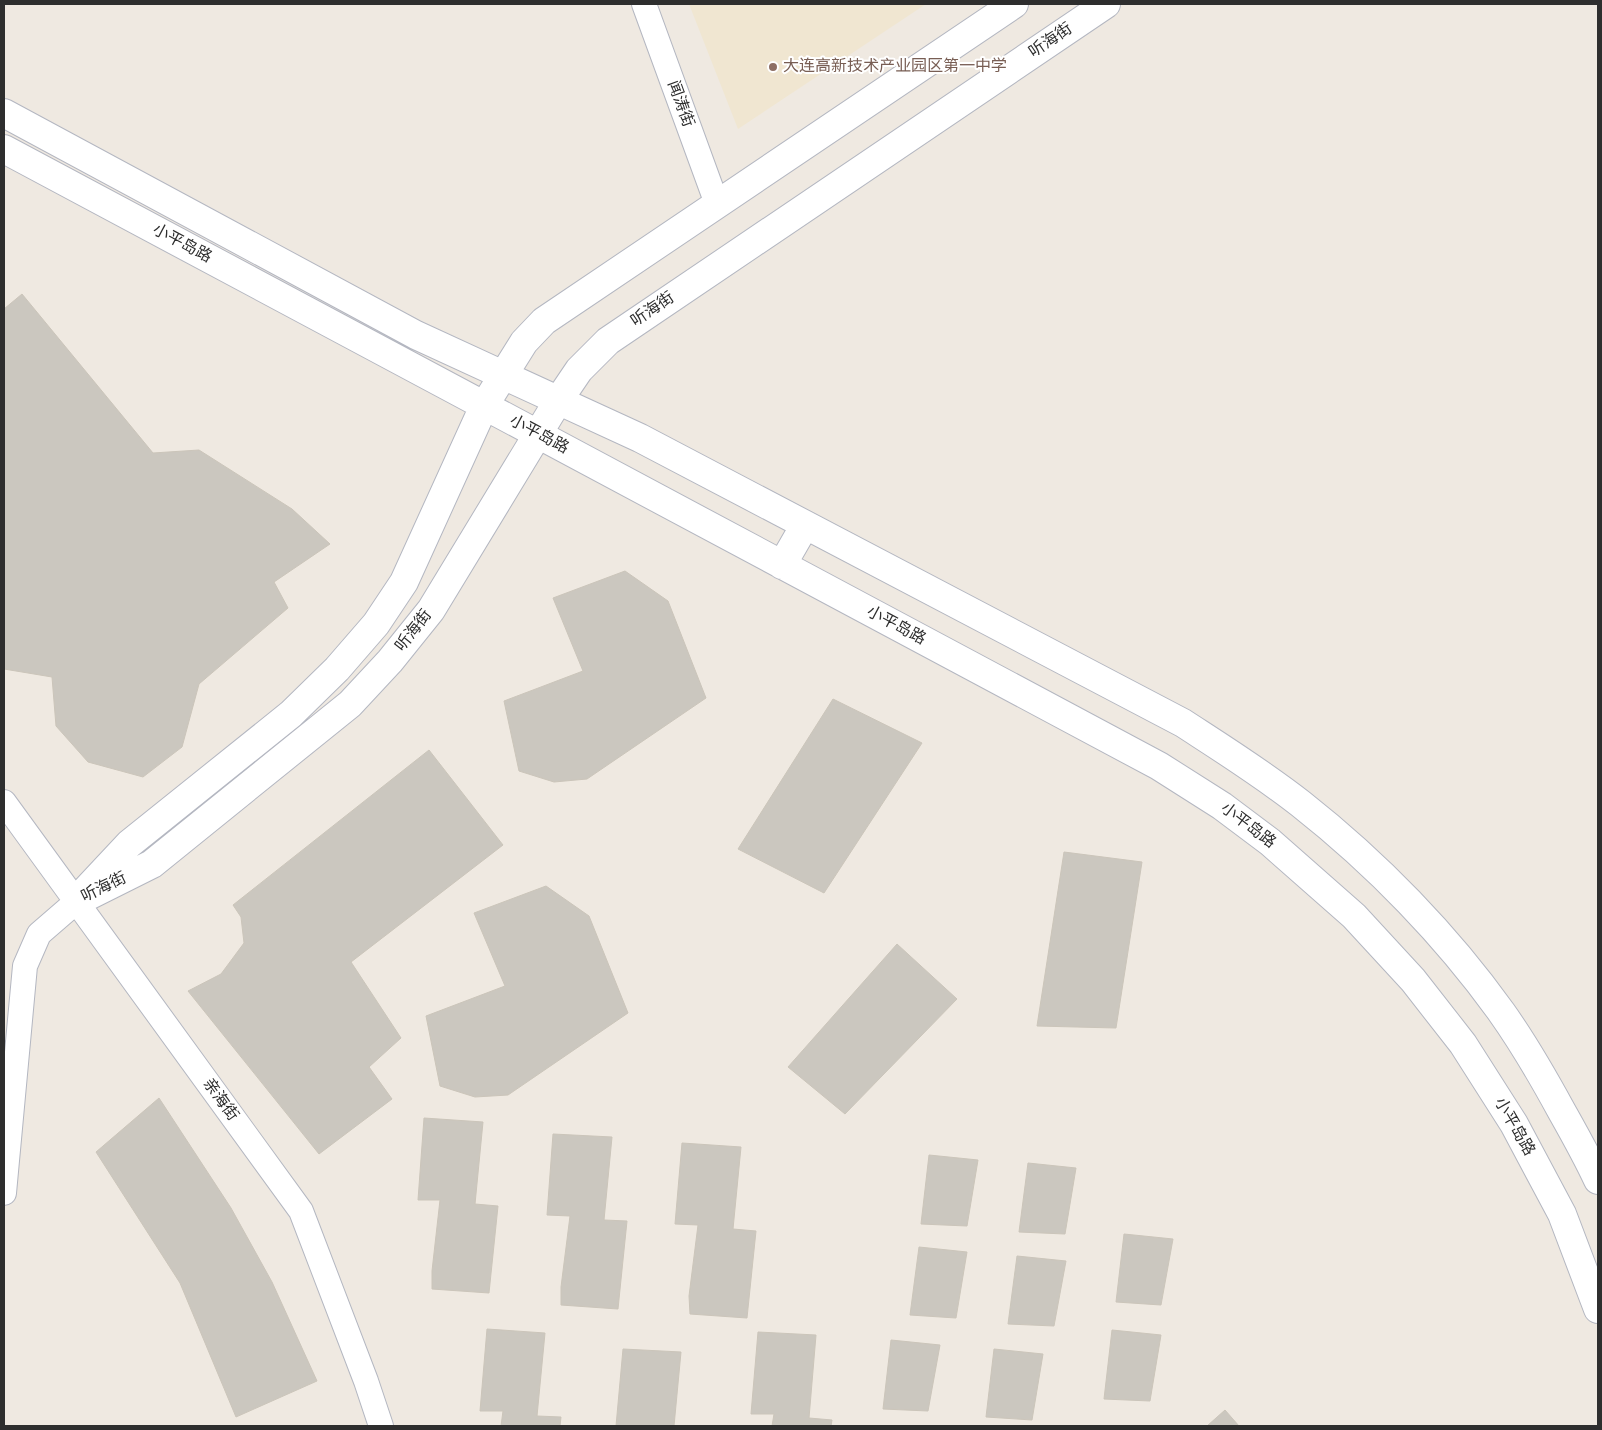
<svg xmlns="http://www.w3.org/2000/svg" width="1602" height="1430" viewBox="0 0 1602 1430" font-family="Overpass,'Noto Sans SC',sans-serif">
	<rect width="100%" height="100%" fill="#efe9e1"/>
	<!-- education -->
	<path fill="#f0e6d1" d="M689,4H926L738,129Z"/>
	<!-- building -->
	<path fill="#cbc7bf" stroke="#cbc5ba" d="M22,294L153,453L199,450L292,509L330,544L274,582L288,608L199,684L182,747L143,777L88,762L56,726L52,677L4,669V309Z
		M625,571L668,601L706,698L587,779L554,782L519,771L504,701L583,671L553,598Z
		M833,699L922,743L824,893L738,849Z
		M429,750L503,845L351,962L401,1038L369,1067L392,1099L319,1154L188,991L221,974L244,943L241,917L233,905Z
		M1064,852L1142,862L1116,1028L1037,1026Z
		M546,886L589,916L628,1013L508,1095L475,1097L440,1086L426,1016L505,986L474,913Z
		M897,944L957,999L845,1114L788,1067Z
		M159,1098L231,1208L272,1282L317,1381L236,1417L180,1283L96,1152Z
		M424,1118L483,1122L475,1204L498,1206L489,1293L432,1289V1271L440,1200H418Z
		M553,1134L612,1137L604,1220L627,1221L618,1309L561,1305V1287L570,1216L547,1215Z
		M682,1143L741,1147L733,1229L756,1231L747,1318L690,1314L689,1296L698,1225L675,1224Z
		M929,1155L978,1160L967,1226L921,1224Z
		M1028,1163L1076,1168L1065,1234L1019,1232Z
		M1124,1234L1173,1239L1161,1305L1116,1302Z
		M919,1247L967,1252L956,1318L910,1315Z
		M1017,1256L1066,1261L1054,1326L1008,1324Z
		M487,1329L545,1333L537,1416L561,1417L560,1426H501L503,1411H480Z
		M1112,1330L1161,1335L1150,1401L1104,1399Z
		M758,1332L816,1335L809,1418L832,1420L831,1426H772L774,1414H751Z
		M891,1340L940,1345L928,1411L883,1409Z
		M623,1349L681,1352L674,1426H616Z
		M994,1349L1043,1354L1032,1420L986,1417Z
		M1225,1410L1239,1426H1207Z"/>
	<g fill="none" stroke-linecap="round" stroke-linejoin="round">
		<defs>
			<path id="minor" d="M644,4L717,204
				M4,802L301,1211L366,1381L381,1426
				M4,1193L25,966L39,934L76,902"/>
			<path id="tertiary" d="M4,113L416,335L640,438L1183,723C1223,749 1263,774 1301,804C1376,863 1447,936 1502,1013C1524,1044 1543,1077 1561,1110C1574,1133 1587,1156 1598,1180
				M4,149L1159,766L1222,806L1270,842L1354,916L1413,980L1463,1044L1514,1124L1562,1214L1598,1309
				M782,565L805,525
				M85,891L129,844L291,714L337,669L376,624L404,582L484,406L524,342L544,321L1014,4
				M76,902L152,864L350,704L390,661L431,610L558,401L579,370L608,341L1106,4"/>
		</defs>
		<!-- minor casing -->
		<use href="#minor" stroke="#b4b7c1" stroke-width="26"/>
		<!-- tertiary casing -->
		<use href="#tertiary" stroke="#b4b7c1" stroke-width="30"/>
		<!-- minor -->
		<use href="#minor" stroke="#fff" stroke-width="24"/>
		<!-- tertiary -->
		<use href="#tertiary" stroke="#fff" stroke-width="28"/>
	</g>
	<!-- markers -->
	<circle fill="#8d6e63" stroke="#fff" stroke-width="2" cx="773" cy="67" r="5"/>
	<g text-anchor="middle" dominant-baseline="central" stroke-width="4" stroke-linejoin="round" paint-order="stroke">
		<!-- street labels -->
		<g font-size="16" fill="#2e2e2e" stroke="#fff">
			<text transform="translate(1051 41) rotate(-34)">听海街</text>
			<text transform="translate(680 104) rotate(70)">闻涛街</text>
			<text transform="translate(182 244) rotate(28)">小平岛路</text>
			<text transform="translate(653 310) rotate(-34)">听海街</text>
			<text transform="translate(539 435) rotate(28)">小平岛路</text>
			<text transform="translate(896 626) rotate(28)">小平岛路</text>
			<text transform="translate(414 631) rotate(-52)">听海街</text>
			<text transform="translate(1248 826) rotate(37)">小平岛路</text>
			<text transform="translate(104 888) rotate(-26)">听海街</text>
			<text transform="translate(220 1100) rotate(54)">亲海街</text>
			<text transform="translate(1514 1127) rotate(60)">小平岛路</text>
		</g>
		<!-- education labels -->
		<g font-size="16" fill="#785e54" stroke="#fff" text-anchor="start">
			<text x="783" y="67">大连高新技术产业园区第一中学</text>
		</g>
	</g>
	<!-- border -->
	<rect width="1602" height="1430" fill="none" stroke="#2e2e2e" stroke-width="10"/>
</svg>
